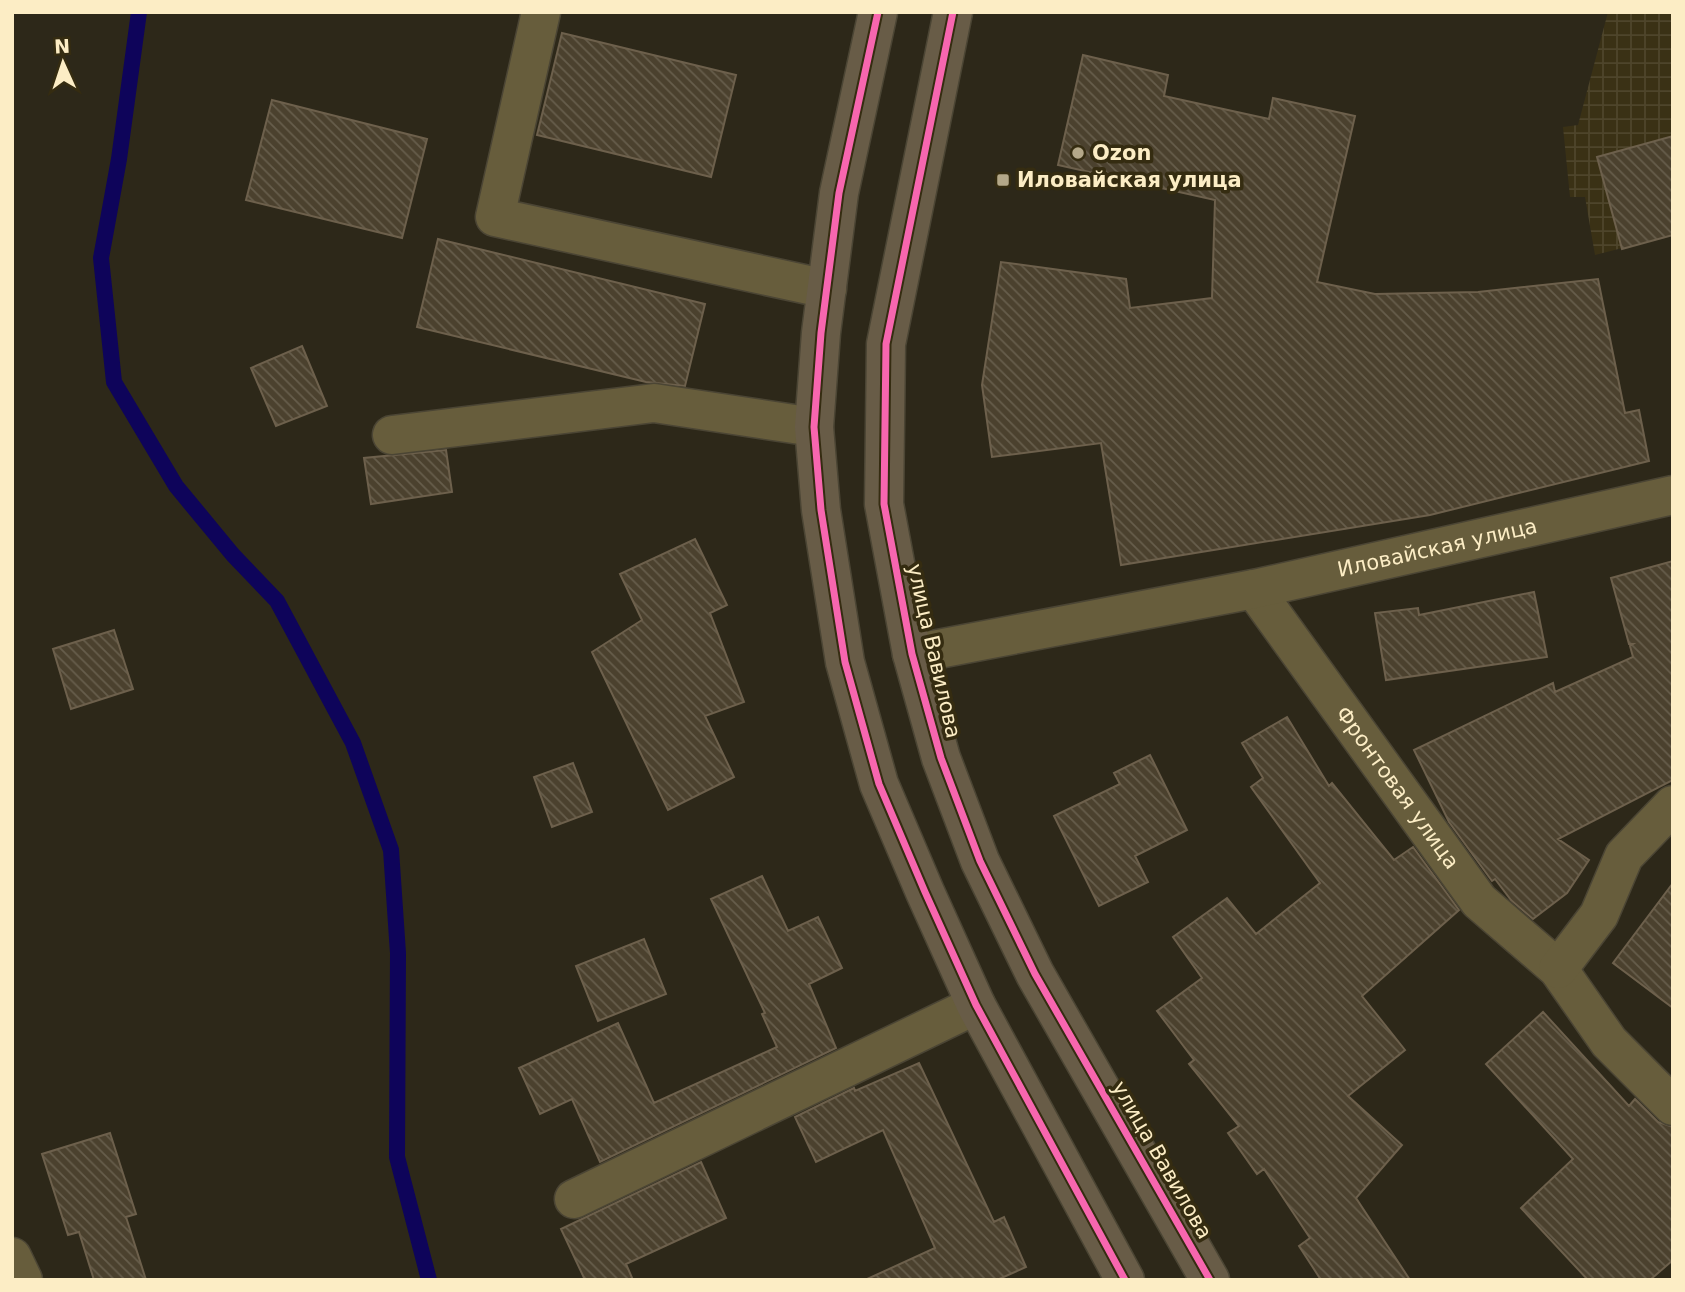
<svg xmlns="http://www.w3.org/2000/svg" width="1685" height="1292" viewBox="0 0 1685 1292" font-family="'DejaVu Sans',sans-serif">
	<defs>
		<pattern id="industrial-grid" width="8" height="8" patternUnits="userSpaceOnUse" patternTransform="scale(1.75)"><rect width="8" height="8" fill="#3a3115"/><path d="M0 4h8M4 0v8" fill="none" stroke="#4e452b"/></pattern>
		<pattern id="building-back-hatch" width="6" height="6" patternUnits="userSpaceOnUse" patternTransform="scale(1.75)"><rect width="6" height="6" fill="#4b412e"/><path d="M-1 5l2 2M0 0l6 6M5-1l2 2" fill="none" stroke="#665d4b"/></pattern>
	</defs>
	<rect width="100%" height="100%" fill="#2d2819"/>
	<!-- industrial -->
	<path fill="url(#industrial-grid)" d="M1608,12H1673V235L1595,255L1585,197H1570L1563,127L1578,125Z"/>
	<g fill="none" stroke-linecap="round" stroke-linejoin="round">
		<!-- stream -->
		<path stroke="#0e045a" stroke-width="16" d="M139,12L119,159L101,258L114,382L176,486L233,555L277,601L353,743L391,850L398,953L397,1157L429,1280"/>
	</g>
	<!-- building -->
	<path fill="url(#building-back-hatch)" stroke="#6d604c" stroke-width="2" d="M562,33L736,75L711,177L537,135Z
		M1083,55L1168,75L1164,96L1269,119L1273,98L1355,116L1317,282L1375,294L1478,292L1598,279L1625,413L1639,410L1649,461L1430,515L1121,565L1101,443L992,457L982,385L1001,262L1126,279L1130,308L1212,298L1215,200L1058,165Z
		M272,100L427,139L402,238L246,200Z
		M1673,136V235L1622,249L1597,157Z
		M438,239L705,304L685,386L646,382L417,327Z
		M302,346L327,406L276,426L251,368Z
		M446,450L452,492L371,504L364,458Z
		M695,539L727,605L710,613L744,702L705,716L734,777L668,810L592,652L642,620L620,574Z
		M1673,561V780L1558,839L1589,860L1567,893L1533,919L1511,900L1495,879L1492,881L1449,822L1414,750L1553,683L1555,692L1633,657L1630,646L1633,644H1629L1611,578Z
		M1534,592L1547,657L1386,680L1375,613L1418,608L1419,615Z
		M114,630L133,689L71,709L53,649Z
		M1287,717L1329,786L1332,783L1394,860L1413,847L1459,910L1362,996L1405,1050L1348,1096L1402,1145L1356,1198L1410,1280H1321L1299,1246L1310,1238L1264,1169L1257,1174L1228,1133L1239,1126L1189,1064L1194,1060L1157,1011L1202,978L1173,937L1227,898L1256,934L1320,883L1251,787L1263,778L1242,743Z
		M1150,755L1187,830L1135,856L1148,882L1099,906L1054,816L1120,784L1114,773Z
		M573,763L592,812L552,827L534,777Z
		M762,876L788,931L818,917L842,968L809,984L836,1048L600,1162L572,1099L540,1114L519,1068L618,1023L654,1103L777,1047L762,1014L765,1013L711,899Z
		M1673,883V1008L1613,963Z
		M644,939L666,994L598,1021L576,966Z
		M1543,1012L1629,1106L1635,1099L1658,1122L1673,1127V1260L1650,1280H1588L1521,1208L1573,1159L1486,1064Z
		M919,1063L994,1222L1004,1217L1026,1267L997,1280H865L935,1248L883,1130L816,1162L795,1117L854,1088L855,1091Z
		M110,1133L136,1214L126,1217L146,1280H94L79,1232L68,1235L42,1154Z
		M701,1162L726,1218L626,1264L633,1280H585L561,1229Z"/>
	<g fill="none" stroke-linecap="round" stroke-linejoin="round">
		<defs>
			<g id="minor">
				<path d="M541,12L495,217L827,289"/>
				<path d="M392,435L654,403L814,427"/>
				<path id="s1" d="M1254,589L1479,901L1558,969L1609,1042L1673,1106"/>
				<path id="s2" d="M912,654L1254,589L1673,495"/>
				<path d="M1558,969L1599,915L1624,856L1673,805"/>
				<path d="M574,1199L976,1005"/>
				<path d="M12,1257L23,1280"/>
			</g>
			<path id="major" d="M878,12L839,193L821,333L814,427L821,510L845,662L879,784L925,892L976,1005L1125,1280
				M953,12L886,344L884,504L912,654L941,758L980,861L1035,974L1210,1280"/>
		</defs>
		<!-- minor casing -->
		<use href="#minor" stroke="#4b4534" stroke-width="41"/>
		<!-- major casing -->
		<use href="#major" stroke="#4b4534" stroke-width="41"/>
		<!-- minor -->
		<use href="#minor" stroke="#675d3c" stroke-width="38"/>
		<!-- major -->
		<use href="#major" stroke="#685c47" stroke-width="38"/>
		<defs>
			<path id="cycleway" d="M878,12L839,193L821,333L814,427L821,510L845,662L879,784L925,892L976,1005L1125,1280
				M953,12L886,344L884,504L912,654L941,758L980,861L1035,974L1210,1280"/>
		</defs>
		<!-- cycleway casing -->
		<use href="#cycleway" stroke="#352c11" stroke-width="11"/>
		<!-- cycleway -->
		<use href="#cycleway" stroke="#f766af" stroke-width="7"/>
	</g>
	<!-- markers -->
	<g fill="#b4a889" stroke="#352c11" stroke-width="2.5">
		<circle cx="1078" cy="153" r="7"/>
		<rect x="996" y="173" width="14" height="14" rx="3.5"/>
	</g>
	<g text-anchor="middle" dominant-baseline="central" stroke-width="7" stroke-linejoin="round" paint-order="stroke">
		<!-- poi labels -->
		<g font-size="21" font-weight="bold" fill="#fcedc5" stroke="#352c11" text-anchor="start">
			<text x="1092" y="153">Ozon</text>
			<text x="1017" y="180">Иловайская улица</text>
		</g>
		<!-- street labels -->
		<g font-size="21" fill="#fcedc5" stroke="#352c11">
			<text stroke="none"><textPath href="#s2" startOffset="536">Иловайская улица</textPath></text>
			<text transform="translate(934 651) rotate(77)">улица Вавилова</text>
			<text stroke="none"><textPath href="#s1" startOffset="245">Фронтовая улица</textPath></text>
			<text transform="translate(1162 1160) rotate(60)">улица Вавилова</text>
		</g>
	</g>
	<!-- border -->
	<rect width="1685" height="1292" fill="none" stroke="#fcedc5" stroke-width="28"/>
	<!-- north arrow -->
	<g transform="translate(63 63) rotate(357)" stroke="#352c11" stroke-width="5" paint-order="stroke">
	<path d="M0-5L12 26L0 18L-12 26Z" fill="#fcedc5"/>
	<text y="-10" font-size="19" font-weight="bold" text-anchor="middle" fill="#fcedc5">N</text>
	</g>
</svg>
